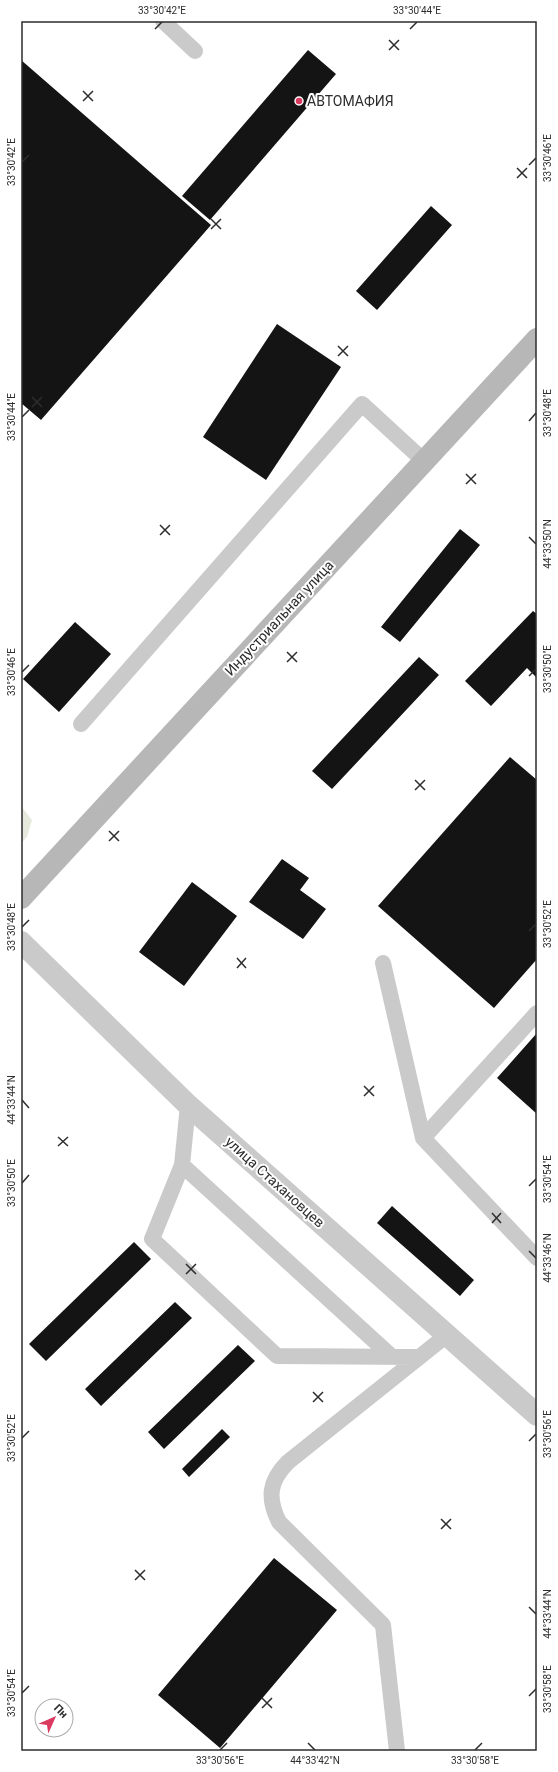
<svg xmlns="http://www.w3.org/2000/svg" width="558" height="1772" viewBox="0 0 558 1772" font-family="Roboto,sans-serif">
	<rect width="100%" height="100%" fill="#fff"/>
	<!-- green -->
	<path fill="#e6eadc" d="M21,806L32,820L27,837L21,843Z"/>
	<!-- building -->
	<path fill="#141414" d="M308,50L336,74L210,220L182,196Z
		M21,60L211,225L41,420L21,403Z
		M431,206L452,225L377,310L356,291Z
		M277,324L341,367L266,480L203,437Z
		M460,529L480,545L400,642L381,627Z
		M533,611L537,614V678L527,668L491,706L465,681Z
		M75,622L111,654L59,712L23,679Z
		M419,657L439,675L332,789L312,771Z
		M510,757L537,780V959L494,1008L378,906Z
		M282,859L309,878L300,890L326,909L303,939L249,902Z
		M192,882L237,916L184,986L139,952Z
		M537,1033V1114L497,1078Z
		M392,1206L474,1280L460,1296L377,1223Z
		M134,1242L151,1259L46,1361L29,1344Z
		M175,1302L192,1318L101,1406L85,1389Z
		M238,1345L255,1361L164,1449L148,1432Z
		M222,1429L230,1437L189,1477L182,1469Z
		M274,1558L337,1610L220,1748L158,1695Z"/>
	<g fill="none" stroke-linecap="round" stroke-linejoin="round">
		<!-- lane -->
		<path stroke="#cacaca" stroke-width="16" d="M163,21L195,51
			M81,724L362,404L424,461
			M383,963L423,1138L537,1258
			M188,1105L182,1165L152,1239L277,1356L418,1357
			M423,1138L537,1013
			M182,1165L391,1356
			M397,1751L383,1625L279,1522C267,1498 269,1481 288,1462L447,1335"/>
		<!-- street -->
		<path stroke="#cacaca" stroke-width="22" d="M21,942L188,1105L537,1415"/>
		<!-- secondary -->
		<path stroke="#b7b7b7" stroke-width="22" d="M21,898L537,339"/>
	</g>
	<!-- ticks -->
	<path fill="none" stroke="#2d2d2d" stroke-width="1.5" d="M155,29L162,22M410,29L417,22M389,40L399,50M389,50L399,40M83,91L93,101M83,101L93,91M22,162L29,155M529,165L536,158M517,168L527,178M517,178L527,168M211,219L221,229M211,229L221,219M338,346L348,356M338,356L348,346M32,397L42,407M32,407L42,397M22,417L29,410M529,421L536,413M466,474L476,484M466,484L476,474M160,525L170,535M160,535L170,525M529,537L536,544M287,652L297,662M287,662L297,652M22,672L29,665M529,676L536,669M415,780L425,790M415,790L425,780M109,831L119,841M109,841L119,831M22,927L29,920M529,931L536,924M237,958L246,968M237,968L246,958M364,1086L374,1096M364,1096L374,1086M22,1100L29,1108M58,1137L68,1146M58,1146L68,1137M22,1183L29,1175M529,1186L536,1179M492,1213L501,1223M492,1223L501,1213M529,1251L536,1258M186,1264L196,1274M186,1274L196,1264M313,1392L323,1402M313,1402L323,1392M22,1438L29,1431M529,1441L536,1434M441,1519L451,1529M441,1529L451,1519M135,1570L145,1580M135,1580L145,1570M529,1607L536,1614M22,1693L29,1686M529,1696L536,1689M262,1698L272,1708M262,1708L272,1698M308,1743L315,1750M220,1750L227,1743M475,1750L482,1743"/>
	<!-- markers -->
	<circle fill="#db395f" stroke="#fff" stroke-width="1.5" cx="299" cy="101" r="4"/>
	<g text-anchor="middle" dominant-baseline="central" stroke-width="4" stroke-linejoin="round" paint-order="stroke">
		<!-- poi labels -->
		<g font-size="14" fill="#2d2d2d" stroke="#fff" text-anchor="start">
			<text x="307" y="101">АВТОМАФИЯ</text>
		</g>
		<!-- street labels -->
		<g font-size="14" fill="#2d2d2d" stroke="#fff">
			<text transform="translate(279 618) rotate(-47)">Индустриальная улица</text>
			<text transform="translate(275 1182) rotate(42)">улица Стахановцев</text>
		</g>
	</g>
	<!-- border -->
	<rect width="558" height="1772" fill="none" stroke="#ffffff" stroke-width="44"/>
	<!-- north arrow -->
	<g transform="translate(54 1718) rotate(45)"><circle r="19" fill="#ffffff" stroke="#ababab"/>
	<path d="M0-3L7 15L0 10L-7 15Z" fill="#db395f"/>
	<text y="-6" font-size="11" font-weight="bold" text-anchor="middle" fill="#2d2d2d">Пн</text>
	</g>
	<rect x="22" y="22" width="514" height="1728" fill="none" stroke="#2d2d2d" stroke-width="1.5"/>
	<g font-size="10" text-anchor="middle" fill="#2d2d2d">
		<text x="162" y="14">33°30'42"E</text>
		<text x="417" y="14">33°30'44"E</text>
		<text transform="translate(547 158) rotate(-90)" y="4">33°30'46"E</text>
		<text transform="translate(11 162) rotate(-90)" y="4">33°30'42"E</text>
		<text transform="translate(547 413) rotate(-90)" y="4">33°30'48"E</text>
		<text transform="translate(11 417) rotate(-90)" y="4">33°30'44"E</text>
		<text transform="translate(547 544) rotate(-90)" y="4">44°33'50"N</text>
		<text transform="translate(547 669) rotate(-90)" y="4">33°30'50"E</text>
		<text transform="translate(11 672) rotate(-90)" y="4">33°30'46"E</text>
		<text transform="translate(547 924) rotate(-90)" y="4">33°30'52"E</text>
		<text transform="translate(11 927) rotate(-90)" y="4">33°30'48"E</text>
		<text transform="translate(11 1100) rotate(-90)" y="4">44°33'44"N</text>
		<text transform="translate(547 1179) rotate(-90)" y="4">33°30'54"E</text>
		<text transform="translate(11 1183) rotate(-90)" y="4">33°30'50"E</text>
		<text transform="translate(547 1258) rotate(-90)" y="4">44°33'46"N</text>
		<text transform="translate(547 1434) rotate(-90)" y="4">33°30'56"E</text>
		<text transform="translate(11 1438) rotate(-90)" y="4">33°30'52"E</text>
		<text transform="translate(547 1614) rotate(-90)" y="4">44°33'44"N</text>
		<text transform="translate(547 1689) rotate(-90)" y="4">33°30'58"E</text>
		<text transform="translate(11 1693) rotate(-90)" y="4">33°30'54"E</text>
		<text x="220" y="1764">33°30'56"E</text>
		<text x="315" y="1764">44°33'42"N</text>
		<text x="475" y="1764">33°30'58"E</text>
	</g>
</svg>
